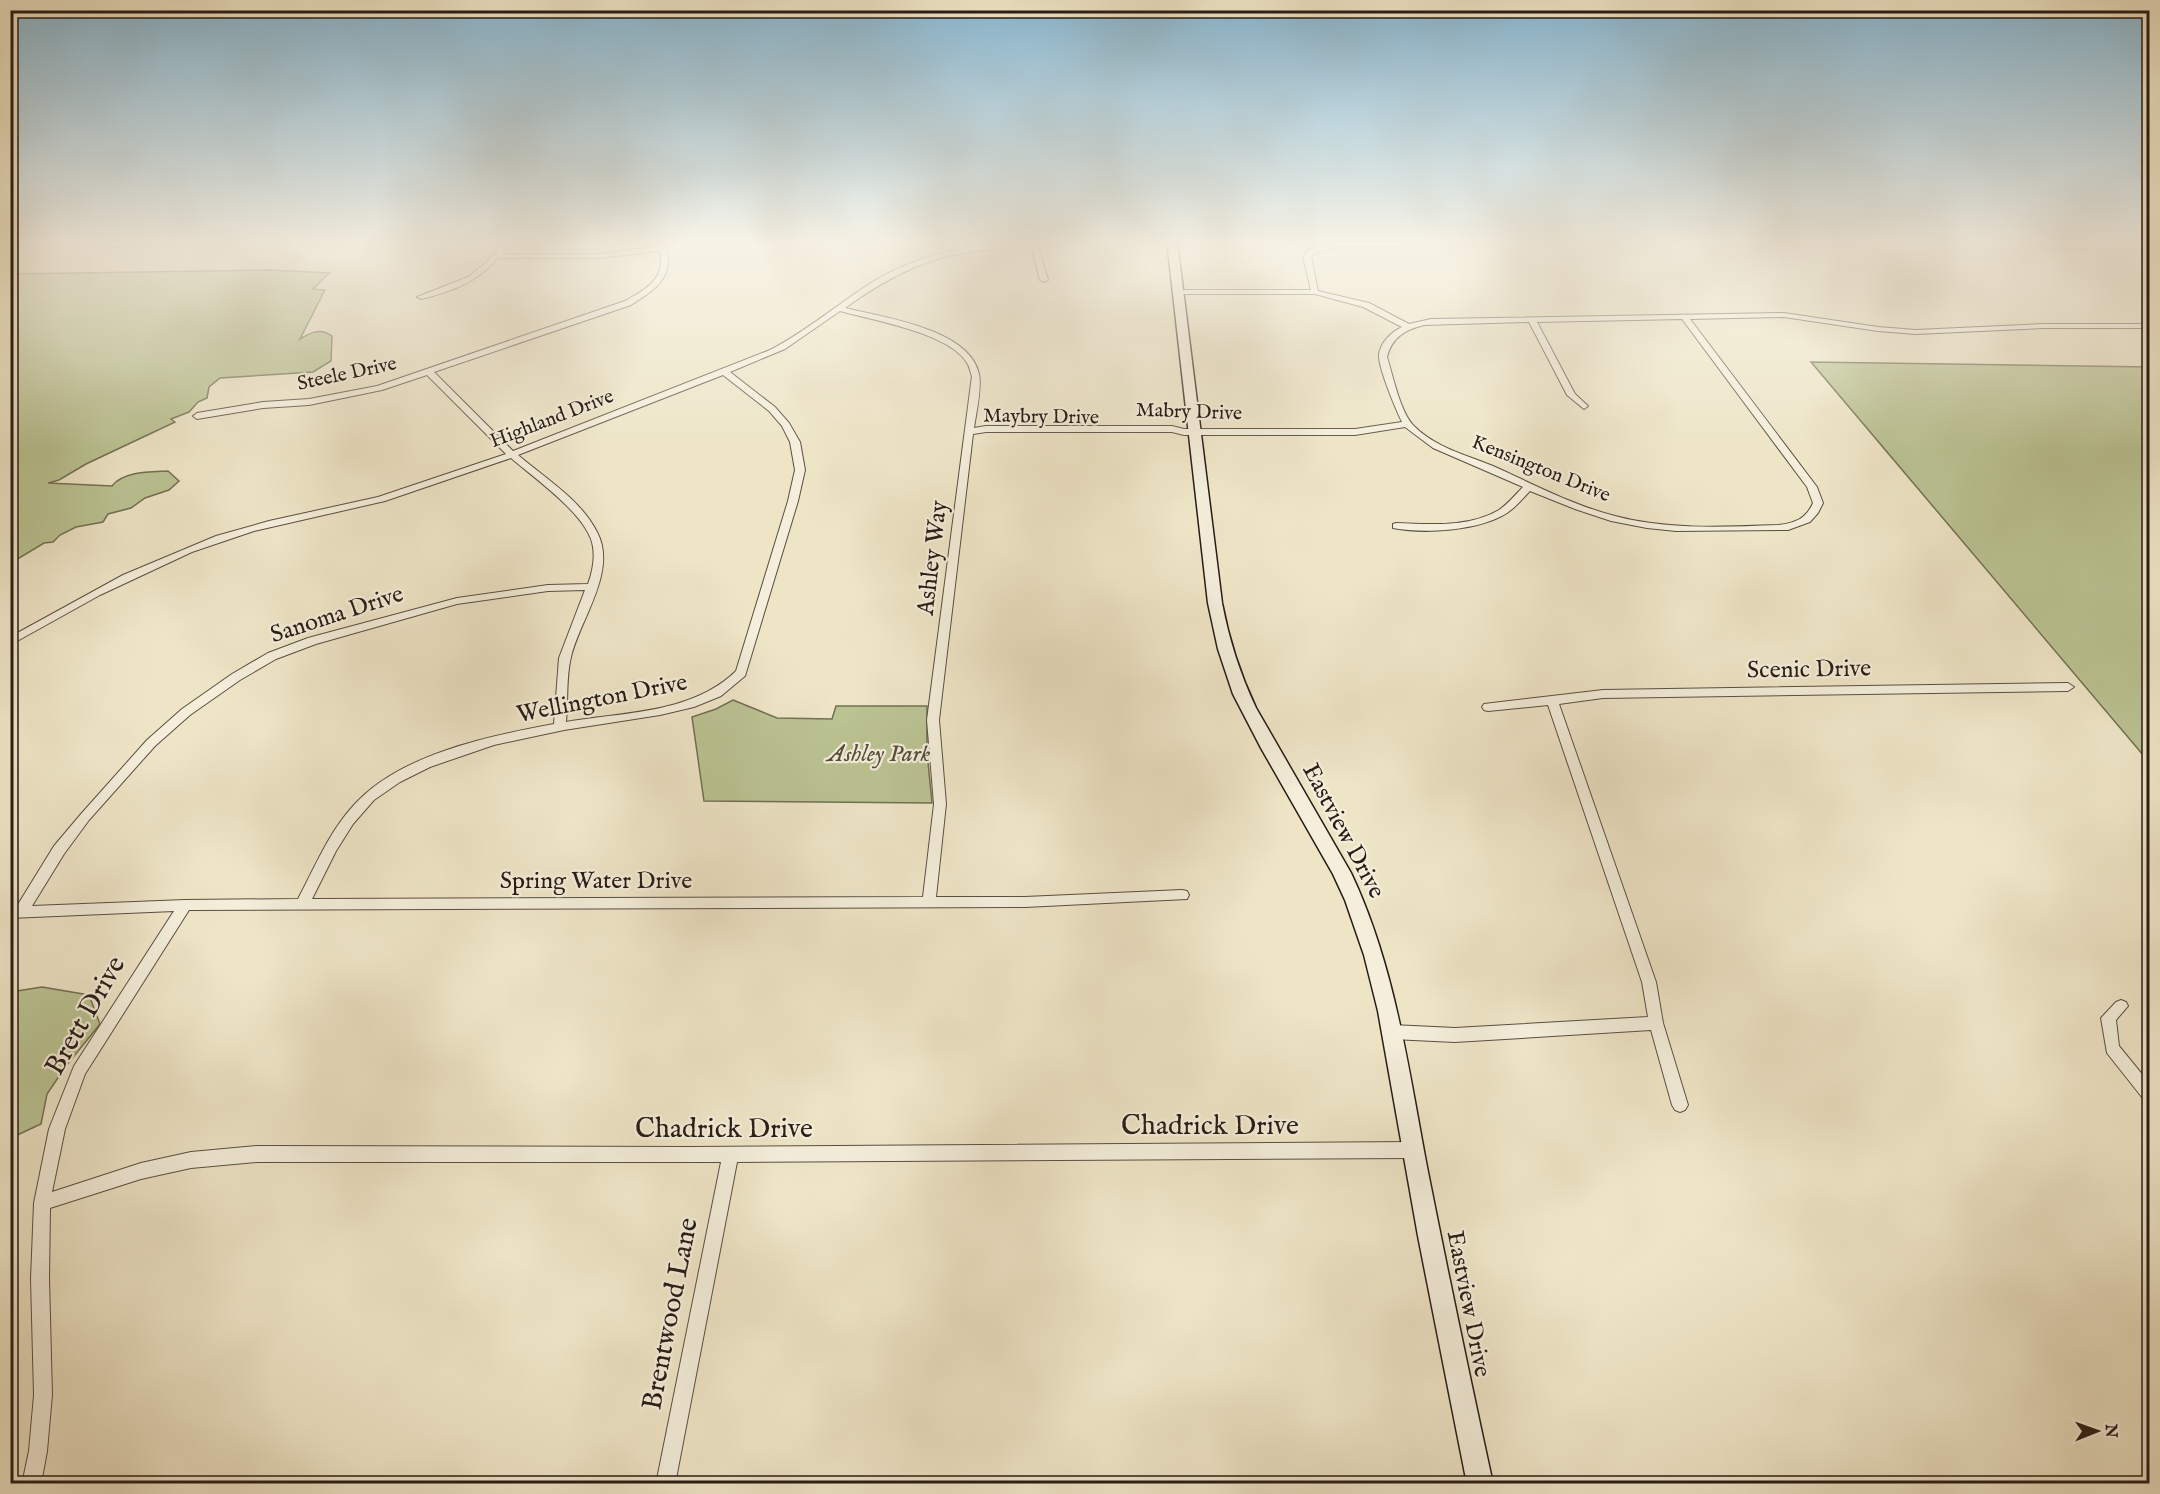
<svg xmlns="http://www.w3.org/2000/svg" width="2160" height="1494" viewBox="0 0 2160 1494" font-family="'IM FELL English',serif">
	<rect width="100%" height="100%" fill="#eee5c7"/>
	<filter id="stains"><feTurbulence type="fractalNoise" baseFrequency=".00333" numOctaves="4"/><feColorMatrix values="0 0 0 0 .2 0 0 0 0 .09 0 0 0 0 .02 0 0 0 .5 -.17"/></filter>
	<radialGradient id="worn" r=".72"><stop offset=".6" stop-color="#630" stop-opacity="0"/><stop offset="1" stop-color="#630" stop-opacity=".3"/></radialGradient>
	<!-- green -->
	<path fill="#bbc393" stroke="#727054" stroke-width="1.5" d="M270,270L329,273L313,289L325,290L300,339C310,333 320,327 332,336L331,361L313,372L220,378L209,387L207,398L198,402L189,412L171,419L175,422L86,464L59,480L48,483L112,486C123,471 151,472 168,471L179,481L169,490L145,498L131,508L108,514L103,522L76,527L60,535L53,542L44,543L11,563V274Z
		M1811,362L2149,367V762Z
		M733,700L777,718L832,719L836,706H927V752L932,803L704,801L692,717L716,709Z
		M42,987L89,995L100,1024L66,1066L47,1094L41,1124L11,1138V992Z"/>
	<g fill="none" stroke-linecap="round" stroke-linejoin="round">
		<defs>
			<path id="street" d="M364,241H373L369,243Z
				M504,241H511L502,254H598L660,246L659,241H665C675,277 659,287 631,305L434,372L513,451L770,350C807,331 839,303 874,281C931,247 996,241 1061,241C1076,241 1092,239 1107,241L1103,243L1038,245L1048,280L1044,282L1040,280L1031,246C950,250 911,261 845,308C882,317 970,329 979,374C982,388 976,414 974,428L986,426H1172L1184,429H1355L1402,422C1396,410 1378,367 1379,355C1380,343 1391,332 1402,327L1363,307L1315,294H1179L1175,292L1179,290H1311L1303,257L1310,249L1340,243L1587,241L1897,242L1901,244L1897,246L1660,244L1340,247L1315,253L1311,257L1318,291L1369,303L1409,324L1431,319L1784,313L1878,327L1916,330L2044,324H2150V328H2044L1916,334L1878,331L1784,317L1690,319L1817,487L1823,503L1818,513L1810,522L1788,530L1676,531L1647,528L1611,521L1575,509L1530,491C1523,498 1516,507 1507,513C1479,531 1424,534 1393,528V524L1396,523C1430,524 1468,528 1499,510C1508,504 1515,495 1523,487L1433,448L1405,427L1355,435H1184L1172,432H986L973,434L939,720L946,804L936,897H1025L1182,890L1187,891L1189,895L1187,899L1025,907L189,910L85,1074L65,1129L52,1192L141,1163L191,1152L257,1146L690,1147L1413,1142L1419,1145L1421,1150L1419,1155L1413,1158L737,1162L675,1484H656L721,1162H257L191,1168L141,1179L50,1208L49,1279L52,1395L47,1451L41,1484H22L29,1451L34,1395L31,1279L34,1203L49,1129L74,1066L174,911L10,918V906H17L54,846L81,814L147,740L182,709L232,674L268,653L308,638L457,598L548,585L588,584C592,573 595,559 593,547C589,516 534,478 511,458L385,501L254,531L192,552L100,595L10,645V637L123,575L216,536L269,521L378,497L506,454L427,375L382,390L309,405L263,408L197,419L193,416L197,413L263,402L309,399L377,386L625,301C646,289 666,279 660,251L598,258H498C477,282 451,292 421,299L417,297L468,277L487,262ZM840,311C872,320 950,333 967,363C970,367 970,372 972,376L927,720L934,804L923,897L312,899L336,851L353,824L374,800L400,782L430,767L494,745L564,730L660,715L694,707L721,696L745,676L798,501L805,470L800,442L789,423L775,407L730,372L785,349ZM1682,319L1807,487L1813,503C1806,519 1795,523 1778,525C1725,527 1667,530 1615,516C1572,505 1533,484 1493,466C1466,455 1434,447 1413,425C1400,411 1393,376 1387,357C1392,337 1405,330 1424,325L1529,322L1567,395L1584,409L1588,406L1575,394L1537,322ZM723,375L769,411L782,426L790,442L795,470L788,501L736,671C692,714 623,712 566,722C568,701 566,677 571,657C580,619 618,571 597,532C581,500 545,478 518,455ZM585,590L559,658L554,724C489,736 400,754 354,805C329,832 315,867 298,899L185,900L32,906L64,854L89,820L155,746L190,715L240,680L276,659L316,644L457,604L548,591Z
				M224,242L225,244L221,246L10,248V244Z
				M2042,244L2150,245V249L2045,248L2041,246Z
				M2068,683L2074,687L2068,691L1603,698L1559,704L1656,982L1663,1023L1688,1105L1685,1110L1680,1112L1675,1110L1672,1105L1651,1030L1455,1042L1392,1039L1387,1037L1385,1032L1387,1027L1392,1025L1455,1028L1648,1017L1642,982L1548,705L1488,711L1484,710L1482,707L1484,704L1603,690Z
				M2121,1000L2126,1002L2128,1006L2116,1020L2119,1046L2150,1084V1103L2145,1101L2107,1053L2101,1018L2116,1002Z"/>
			<path id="secondary" d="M1167,241H1177L1222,603C1229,640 1240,674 1256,708L1351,873C1395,966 1408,1067 1427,1167C1448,1273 1470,1378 1493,1484H1467L1418,1236L1378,1011L1364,955L1345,900L1333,874L1261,748L1233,694L1218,649L1208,603Z"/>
		</defs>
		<!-- street casing -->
		<use href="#street" stroke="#5a4e42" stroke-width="2"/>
		<!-- secondary casing -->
		<use href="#secondary" stroke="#281c16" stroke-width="3"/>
		<!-- street -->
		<use href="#street" fill="#f4eedb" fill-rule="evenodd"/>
		<!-- secondary -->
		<use href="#secondary" fill="#f4eedb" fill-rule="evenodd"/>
	</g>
	<!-- sky -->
	<linearGradient id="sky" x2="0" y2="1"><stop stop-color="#88b8d3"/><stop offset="0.54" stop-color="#f7f3e6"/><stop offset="1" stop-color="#f7f3e6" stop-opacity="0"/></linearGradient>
	<rect width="2160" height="450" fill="url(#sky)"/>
	<g text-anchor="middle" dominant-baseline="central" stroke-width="4.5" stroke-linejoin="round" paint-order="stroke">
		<!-- far-street labels -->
		<g font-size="20" fill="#281c16" stroke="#f4eedb">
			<text transform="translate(347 374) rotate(-12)">Steele Drive</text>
			<text transform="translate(1189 412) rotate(2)">Mabry Drive</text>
			<text transform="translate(1041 417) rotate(1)">Maybry Drive</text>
			<text transform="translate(552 419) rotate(-21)">Highland Drive</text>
			<text transform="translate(1541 469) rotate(22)">Kensington Drive</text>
		</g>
		<!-- street labels -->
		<g font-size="24" fill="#281c16" stroke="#f4eedb">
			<text transform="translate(933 558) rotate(-83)">Ashley Way</text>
			<text transform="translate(337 615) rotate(-18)">Sanoma Drive</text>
			<text transform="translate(1809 670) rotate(-1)">Scenic Drive</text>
			<text transform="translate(602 699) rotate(-11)">Wellington Drive</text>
			<text transform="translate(1343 831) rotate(62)">Eastview Drive</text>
			<text x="596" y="881">Spring Water Drive</text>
			<text transform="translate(1468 1304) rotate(79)">Eastview Drive</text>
		</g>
		<!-- park labels -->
		<g font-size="24" font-style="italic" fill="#544e3c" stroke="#f4eedb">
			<text x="879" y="754">Ashley Park</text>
		</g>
		<!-- near-street labels -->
		<g font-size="28" fill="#281c16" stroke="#f4eedb">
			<text transform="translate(86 1016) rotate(-60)">Brett Drive</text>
			<text x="1210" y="1126">Chadrick Drive</text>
			<text x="724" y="1129">Chadrick Drive</text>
			<text transform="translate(671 1314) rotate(-79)">Brentwood Lane</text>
		</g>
	</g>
	<!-- margin -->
	<rect width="2160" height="1494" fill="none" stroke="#eee5c7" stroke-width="36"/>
	<rect x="12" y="12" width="2136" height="1470" fill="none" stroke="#281c16" stroke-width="3"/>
	<rect x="18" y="18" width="2124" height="1458" fill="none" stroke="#281c16" stroke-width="1.5"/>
	<!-- north arrow -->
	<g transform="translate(2097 1431) rotate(89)" stroke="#f4eedb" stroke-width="4.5" paint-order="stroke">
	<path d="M0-4.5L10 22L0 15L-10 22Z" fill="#281c16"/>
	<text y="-9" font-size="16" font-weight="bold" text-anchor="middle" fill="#281c16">N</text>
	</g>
	<rect width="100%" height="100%" filter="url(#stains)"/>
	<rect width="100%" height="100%" fill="url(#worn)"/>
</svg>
